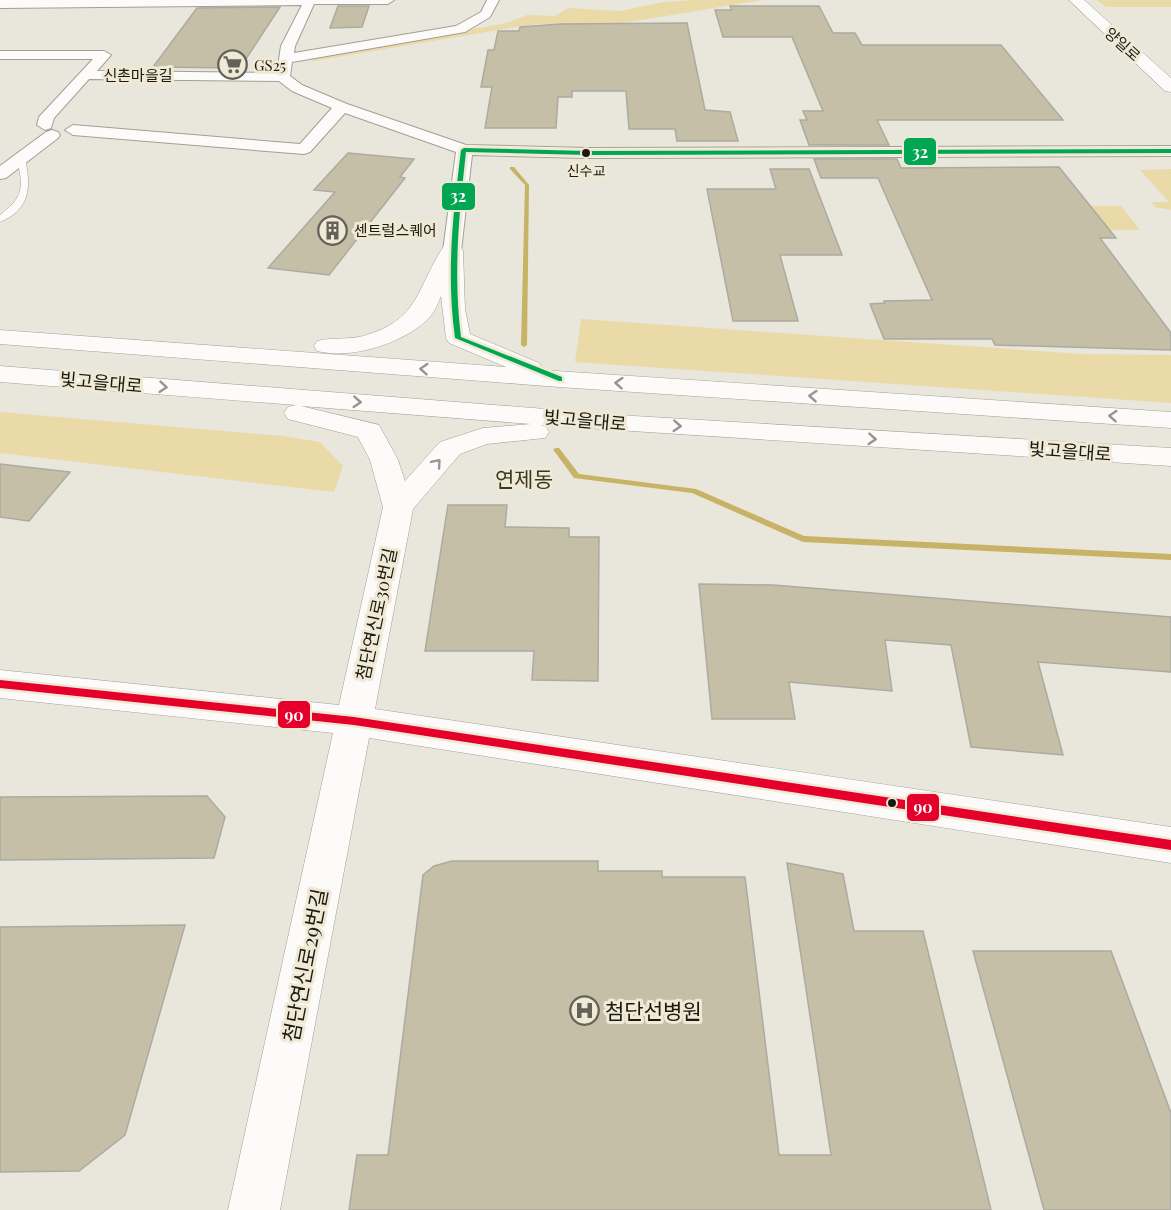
<svg xmlns="http://www.w3.org/2000/svg" width="1171" height="1210" viewBox="0 0 1171 1210" font-family="'Playfair Display','Noto Sans KR',serif">
	<rect width="100%" height="100%" fill="#e9e6db"/>
	<!-- green -->
	<path fill="#e9daa7" d="M694,0H762L618,24H538L510,28L314,61L308,59L507,23L527,15L555,16L568,8L620,11L664,2Z
		M1097,0H1171V7H1106Z
		M1171,169V210L1155,207L1151,202H1169L1140,170Z
		M1091,206H1121L1140,230H1110Z
		M581,319L1082,354L1171,355V403L575,362Z
		M0,412L282,436L320,442L343,466L334,492L0,453Z"/>
	<g fill="none" stroke-linecap="round" stroke-linejoin="round">
		<!-- stream -->
		<path fill="#c7b266" fill-rule="evenodd" d="M510,167H514L529,185L527,345L524,347L521,345L525,185L510,169Z
			M555,448H559L579,474L696,489L804,536L1171,554V560L803,542L692,493L574,478L555,452L553,450Z"/>
	</g>
	<!-- building -->
	<path fill="#c6bfa7" stroke="#acaaa1" stroke-width="1.5" d="M338,6H369L362,27L330,28Z
		M730,6H819L833,33H855L862,45H1001L1063,120H877L889,145H809L800,120H807L803,111H823L792,37H723L715,10H732Z
		M280,7L240,68L153,67L197,8Z
		M687,23L705,110L730,112L738,141H677L675,129H629L626,91H572V97H558L556,128H485L492,87H481L488,50H494L498,31H519L520,27L561,24Z
		M348,153L414,159L400,177L405,178L329,275L268,268L335,192L314,190Z
		M814,159H897L901,168L1059,167L1116,238H1100L1171,333V350L995,345L992,339H884L870,304L885,303L884,301L932,300L878,178H821Z
		M770,169H809L842,255H780L798,321H733L707,189H776Z
		M0,464L70,472L29,521L0,517Z
		M448,505H507L505,527L569,528V537H599L598,681L532,680L534,651H425Z
		M699,584L773,585L1171,617V672L1038,662L1063,755L971,747L951,645L885,640L892,691L789,682L795,719H712Z
		M207,796L225,817L214,858L0,860V797Z
		M452,861H598V871H662V877H745L779,1155H831L787,863L843,874L854,931H923L991,1210H349L357,1155H388L423,875L434,866Z
		M185,925L125,1135L79,1171L0,1172V927Z
		M973,951H1111L1171,1113V1210H1044Z"/>
	<g fill="none" stroke-linecap="round" stroke-linejoin="round">
		<defs>
			<path id="lane" d="M21,156L25,158C31,187 31,209 0,222V215C25,196 23,187 17,158Z"/>
			<path id="street" d="M0,0H394L388,4H314L295,46L294,53L456,26L481,12L487,0H499L490,17L465,32L292,62L290,76L302,85L347,104L466,145L587,148L1171,146V156L587,158L472,155L461,251L459,255H445L443,251L456,152L345,113L310,152L304,154L73,135L65,130L73,125L300,144L332,108L292,91L279,81L89,79L54,118L51,128L45,130L37,125L39,117L93,59H0V51H104L111,55L97,71L277,73L281,46L302,5L0,8Z
				M52,130L58,132L60,135L58,138L6,178L0,179V166L46,132Z"/>
			<path id="secondary" d="M1069,0H1084L1171,78V92L1165,91Z
				M452,244L460,246L463,251L465,309L470,334L539,363L543,368L541,370L1171,412V428L559,387L0,344V330L506,367L449,343L446,338L441,296C438,303 435,311 430,317C405,343 352,360 317,351L314,346L317,341C332,337 349,340 363,336C421,320 416,287 444,246Z
				M0,366L634,416L1171,448V466L539,425L545,426L549,432L545,438L487,444L460,454L413,509L375,709L1171,827V863L369,738L280,1210H228L333,733L0,698V670L339,705L383,507L370,460L358,437L288,419L284,413L288,407L296,405L0,382ZM301,406L531,424L483,428L440,442L405,481L398,460L379,425Z"/>
		</defs>
		<!-- lane casing -->
		<use href="#lane" stroke="#a29f97" stroke-width="1"/>
		<!-- street casing -->
		<use href="#street" stroke="#a29f97" stroke-width="2"/>
		<!-- secondary casing -->
		<use href="#secondary" stroke="#a29f97" stroke-width="1"/>
		<!-- lane -->
		<use href="#lane" fill="#fcfbfa" fill-rule="evenodd"/>
		<!-- street -->
		<use href="#street" fill="#fcfbfa" fill-rule="evenodd"/>
		<!-- secondary -->
		<use href="#secondary" fill="#fcfbfa" fill-rule="evenodd"/>
		<defs>
			<path id="bus-1" d="M464,148L587,151L1171,149V153L587,155L466,152C459,215 453,273 461,337L562,377V381H559L455,338C446,273 453,215 461,150Z"/>
			<path id="bus-2" d="M0,680L354,717L1171,840V850L354,725L0,688Z"/>
		</defs>
		<!-- bus-1 casing -->
		<use href="#bus-1" stroke="#efe9d5" stroke-width="5"/>
		<!-- bus-2 casing -->
		<use href="#bus-2" stroke="#efe9d5" stroke-width="5"/>
		<!-- bus-1 -->
		<use href="#bus-1" fill="#00a651" fill-rule="evenodd"/>
		<!-- bus-2 -->
		<use href="#bus-2" fill="#e4002b" fill-rule="evenodd"/>
	</g>
	<!-- one-way arrows -->
	<defs><path id="oneway-chevron" d="M-2-3.5L2.5 0L-2 3.5" fill="none" stroke-width="1.6" stroke-linecap="round" stroke-linejoin="round" transform="scale(1.5)"/></defs>
	<g stroke="#979592">
		<use href="#oneway-chevron" transform="translate(424 369) rotate(-176)"/>
		<use href="#oneway-chevron" transform="translate(619 383) rotate(-176)"/>
		<use href="#oneway-chevron" transform="translate(163 387) rotate(5)"/>
		<use href="#oneway-chevron" transform="translate(813 396) rotate(-176)"/>
		<use href="#oneway-chevron" transform="translate(357 402) rotate(4)"/>
		<use href="#oneway-chevron" transform="translate(1113 416) rotate(-176)"/>
		<use href="#oneway-chevron" transform="translate(677 426) rotate(4)"/>
		<use href="#oneway-chevron" transform="translate(872 439) rotate(4)"/>
		<use href="#oneway-chevron" transform="translate(437 463) rotate(-50)"/>
	</g>
	<!-- icons -->
	<defs>
		<symbol id="supermarket-ring" viewBox="-11 -11 22 22"><circle r="9.5" fill="#efe9d5" stroke="#636158" stroke-width="1.5"/><path d="M-6-5.5h2.5l.6 2H6L4.5 2H-2.5L-4.4-4H-6ZM-1.5 3.2a1.3 1.3 0 1 0 .1 0ZM3 3.2a1.3 1.3 0 1 0 .1 0Z" fill="#636158"/></symbol>
		<symbol id="building-ring" viewBox="-11 -11 22 22"><circle r="9.5" fill="#efe9d5" stroke="#636158" stroke-width="1.5"/><path d="M-4-6H4V6H1V3H-1V6H-4ZM-2.5-4.3h1.7v1.8h-1.7ZM.8-4.3h1.7v1.8H.8ZM-2.5-1h1.7V.8h-1.7ZM.8-1h1.7V.8H.8Z" fill="#636158"/></symbol>
		<symbol id="hospital-ring" viewBox="-11 -11 22 22"><circle r="9.5" fill="#efe9d5" stroke="#636158" stroke-width="1.5"/><path d="M-5-5h3v3.5h4V-5h3V5h-3V1.5h-4V5h-3Z" fill="#636158"/></symbol>
	</defs>
	<g fill-rule="evenodd">
		<use href="#supermarket-ring" x="216" y="48" width="33" height="33"/>
		<use href="#building-ring" x="316" y="214" width="33" height="33"/>
		<use href="#hospital-ring" x="568" y="994" width="33" height="33"/>
	</g>
	<!-- markers -->
	<g fill="#1b1912" stroke="#efe9d5" stroke-width="2">
		<circle cx="586" cy="153" r="5"/>
		<circle cx="892" cy="803" r="5"/>
	</g>
	<g text-anchor="middle" dominant-baseline="central" stroke-width="6" stroke-linejoin="round" paint-order="stroke">
		<!-- far-bus labels -->
		<g font-size="14" fill="#1b1912" stroke="#efe9d5">
			<text x="586" y="170">신수교</text>
		</g>
		<!-- far-street labels -->
		<g font-size="15" fill="#1b1912" stroke="#efe9d5">
			<text transform="translate(1123 44) rotate(42)">양일로</text>
			<text x="138" y="75">신촌마을길</text>
		</g>
		<!-- far-poi labels -->
		<g font-size="15" fill="#1b1912" stroke="#efe9d5" text-anchor="start">
			<text x="254" y="65">GS25</text>
			<text x="354" y="230">센트럴스퀘어</text>
		</g>
		<!-- street labels -->
		<g font-size="18" fill="#1b1912" stroke="#efe9d5">
			<text transform="translate(101 382) rotate(5)">빛고을대로</text>
			<text transform="translate(585 420) rotate(5)">빛고을대로</text>
			<text transform="translate(1070 451) rotate(4)">빛고을대로</text>
			<text transform="translate(376 614) rotate(-78)">첨단연신로30번길</text>
		</g>
		<!-- quarter labels -->
		<g font-size="21" fill="#3b3727" stroke="#efe9d5">
			<text x="524" y="478">연제동</text>
		</g>
		<!-- near-street labels -->
		<g font-size="21" fill="#1b1912" stroke="#efe9d5">
			<text transform="translate(304 965) rotate(-79)">첨단연신로29번길</text>
		</g>
		<!-- near-poi labels -->
		<g font-size="21" fill="#1b1912" stroke="#efe9d5" text-anchor="start">
			<text x="605" y="1010">첨단선병원</text>
		</g>
	</g>
	<g stroke="#efe9d5" stroke-width="2">
		<rect x="903" y="137" width="34" height="29" rx="6" fill="#00a651"/>
		<rect x="441" y="182" width="35" height="29" rx="6" fill="#00a651"/>
		<rect x="277" y="700" width="34" height="29" rx="6" fill="#e4002b"/>
		<rect x="906" y="793" width="34" height="29" rx="6" fill="#e4002b"/>
	</g>
	<g font-size="16" text-anchor="middle" font-weight="bold" fill="#fff">
		<text x="920" y="158">32</text>
		<text x="458" y="202">32</text>
		<text x="294" y="721">90</text>
		<text x="923" y="813">90</text>
	</g>
</svg>
